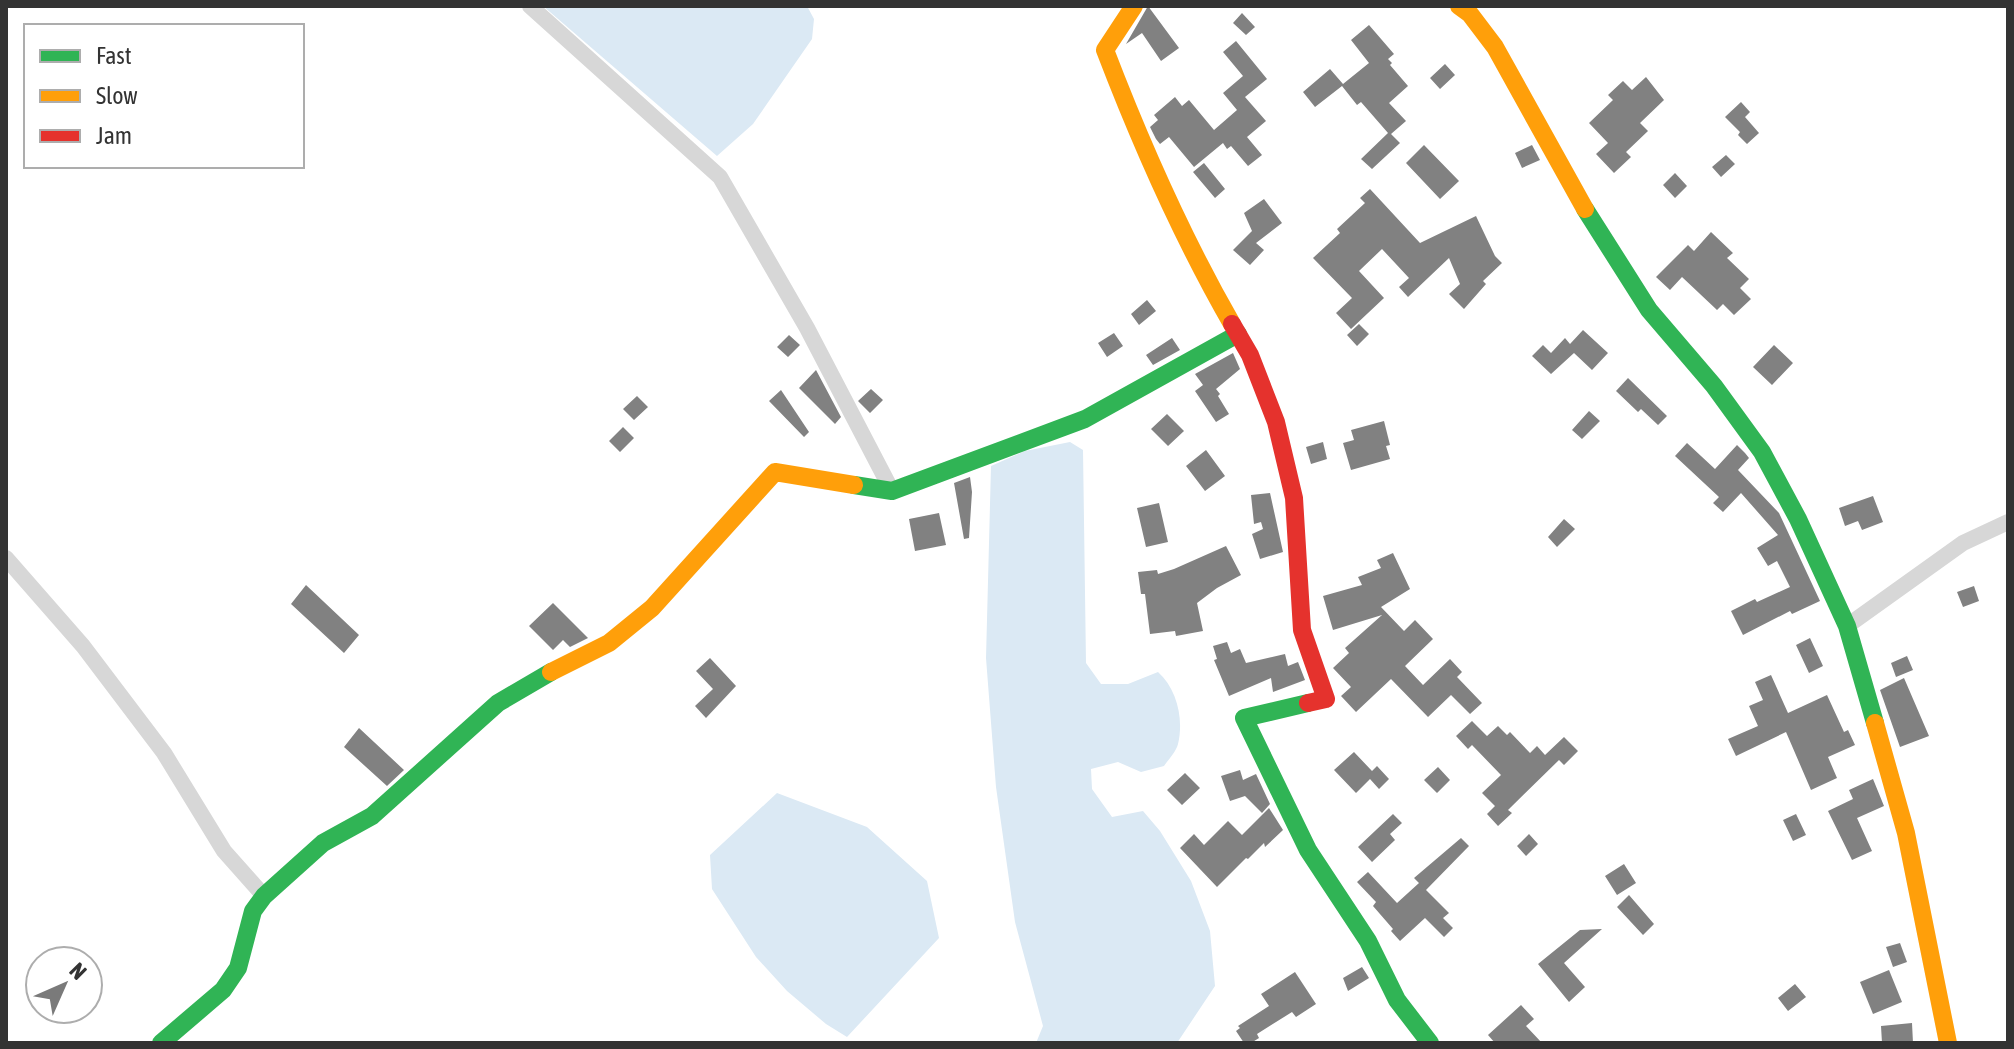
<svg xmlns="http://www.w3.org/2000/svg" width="2014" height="1049" viewBox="0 0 2014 1049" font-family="'Asap Condensed',sans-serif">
	<rect width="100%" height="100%" fill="#fff"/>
	<!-- water -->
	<path fill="#dbe9f4" d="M543,6H807L814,19L812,39L753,124L717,156Z
		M1070,442L1083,450L1086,663L1101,684H1128L1158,672C1177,689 1184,719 1178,744C1176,752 1168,760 1164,766L1141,772L1118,762L1091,769L1092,789L1112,817L1143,811L1160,831L1191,881L1210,931L1215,986L1177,1043H1036L1043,1026L1015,922L996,787L986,658L991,466L1025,451Z
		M777,793L867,827L927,881L939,938L847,1037L826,1024L787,991L756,957L712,889L710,855Z"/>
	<!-- building -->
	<path fill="#818181" d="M1148,6L1179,48L1161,61L1142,33L1126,44Z
		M1242,13L1255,27L1246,35L1233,23Z
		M1369,25L1394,54L1388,59L1392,63L1390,65L1408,86L1389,103L1406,121L1391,134L1400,143L1372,169L1361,159L1388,133L1361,102L1357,105L1342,86L1315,107L1303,92L1330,69L1343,84L1369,63L1351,40Z
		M1236,41L1267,79L1245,97L1266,121L1247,137L1262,155L1248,166L1231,146L1227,149L1223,143L1194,167L1169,137L1160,144L1156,139L1150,127L1158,120L1154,115L1175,97L1182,106L1189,100L1214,130L1237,110L1223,93L1243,76L1223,52Z
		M1445,64L1455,75L1440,89L1430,78Z
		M1646,77L1664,100L1640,123L1648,131L1626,152L1631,157L1614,173L1596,154L1608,143L1589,123L1613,100L1608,95L1623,81L1632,90Z
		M1741,102L1750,112L1745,117L1759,133L1747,144L1738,135L1740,132L1725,117Z
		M1424,145L1459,181L1440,199L1406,163Z
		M1532,145L1540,160L1522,168L1515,153Z
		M1726,155L1735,164L1721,177L1712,167Z
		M1204,163L1225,189L1215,198L1193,172Z
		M1675,173L1687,186L1675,198L1663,185Z
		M1370,189L1420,243L1476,216L1495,256L1502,263L1483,281L1486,284L1464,309L1449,294L1460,284L1449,258L1408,297L1399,287L1409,278L1382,249L1359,271L1384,298L1351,329L1336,313L1352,298L1313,258L1340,233L1337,229L1365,203L1360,198Z
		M1264,199L1282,223L1256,243L1264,250L1250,265L1233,250L1252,231L1244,213Z
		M1711,232L1733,253L1727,258L1749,279L1740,288L1751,299L1734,315L1723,304L1717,310L1682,277L1670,290L1656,277L1688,245L1694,251Z
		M1147,300L1156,311L1139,325L1131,314Z
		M1359,324L1369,334L1357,346L1347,335Z
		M1583,330L1608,353L1592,370L1574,353L1551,374L1532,356L1543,345L1551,353L1565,338L1570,344Z
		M1114,333L1123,346L1107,357L1098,343Z
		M789,335L800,345L788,357L777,347Z
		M1172,338L1180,350L1153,365L1146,355Z
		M1774,345L1793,363L1772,385L1753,367Z
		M1233,353L1240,369L1216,389L1220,394L1218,396L1229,414L1216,422L1195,391L1203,385L1195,374Z
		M816,370L841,417L835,424L799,388Z
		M1628,378L1667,416L1658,425L1641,409L1638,412L1616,391Z
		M871,389L883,400L870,413L858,401Z
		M781,390L809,432L804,437L769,401Z
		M637,396L648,407L634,420L623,409Z
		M1589,411L1600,421L1582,439L1572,430Z
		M1167,414L1184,431L1168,446L1151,429Z
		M1384,421L1390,445L1386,446L1390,459L1351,470L1343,443L1354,440L1351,430Z
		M623,427L634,438L620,452L609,441Z
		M1323,442L1327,459L1311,464L1306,447Z
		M1687,443L1715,469L1737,445L1745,453L1749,458L1738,470L1779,513L1820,601L1792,614L1790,611L1743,635L1731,611L1755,599L1757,602L1790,587L1777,561L1768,566L1757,548L1778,535L1741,493L1723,512L1713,503L1719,497L1675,456Z
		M1206,450L1225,476L1205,491L1186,466Z
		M970,477L972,492L969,538L964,539L954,483Z
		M1270,493L1283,552L1260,559L1252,534L1263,529L1261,522L1254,524L1251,495Z
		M1873,496L1883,522L1862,530L1858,521L1845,526L1839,508Z
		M1159,503L1168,542L1146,547L1137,508Z
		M939,513L946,545L915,551L909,519Z
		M1564,519L1575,529L1557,547L1548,537Z
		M1226,546L1241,575L1217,588L1197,603L1203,631L1176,636L1175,631L1150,634L1145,594H1141L1138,572L1157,570L1158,574L1174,569Z
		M1393,553L1410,589L1381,607L1404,631L1415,620L1433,639L1405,666L1423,685L1450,659L1462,672L1457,677L1482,703L1470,714L1451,695L1428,717L1391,679L1356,712L1341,696L1351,687L1333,668L1349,653L1345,648L1382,615L1333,630L1323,596L1362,585L1358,577L1381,568L1377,560Z
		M306,585L359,635L344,653L291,604Z
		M1974,586L1979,601L1963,607L1957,592Z
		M553,603L588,638L570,647L563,640L553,650L529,626Z
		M1810,638L1823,666L1809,673L1796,645Z
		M1227,642L1231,653L1240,649L1246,663L1285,654L1288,666L1298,662L1305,680L1273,692L1271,678L1229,696L1214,660L1217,659L1213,646Z
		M1907,656L1913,670L1896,677L1891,663Z
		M710,658L736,686L706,718L695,706L713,689L696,671Z
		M1771,675L1788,713L1827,695L1844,732L1848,730L1855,745L1828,757L1837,778L1811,790L1786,732L1736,756L1728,739L1758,726L1749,706L1763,700L1755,682Z
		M1904,678L1929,736L1900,747L1880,690Z
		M1472,721L1487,736L1498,726L1507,735L1510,732L1530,753L1537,746L1545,755L1564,737L1578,751L1564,765L1559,760L1508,810L1512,813L1498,826L1487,814L1495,806L1482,793L1501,775L1472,745L1468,749L1456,736Z
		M359,728L404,770L387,786L344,747Z
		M1354,752L1372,771L1377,766L1389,779L1379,789L1370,779L1356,793L1334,770Z
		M1438,767L1450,780L1437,793L1424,780Z
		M1240,770L1243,780L1256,774L1270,804L1262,813L1245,796L1230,801L1221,776Z
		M1185,773L1200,788L1182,805L1167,790Z
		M1873,779L1884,806L1857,818L1872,851L1852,860L1828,811L1853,799L1849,790Z
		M1269,808L1283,830L1265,847L1264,843L1248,859L1246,858L1217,887L1180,848L1194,834L1204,845L1228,821L1242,835Z
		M1393,814L1402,823L1390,834L1395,840L1372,862L1358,847Z
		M1796,814L1806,835L1793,841L1783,820Z
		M1529,834L1538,844L1526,856L1517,846Z
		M1461,838L1469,846L1426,890L1449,913L1443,918L1453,928L1444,937L1425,918L1400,941L1391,931L1393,929L1373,906L1376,902L1357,882L1368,872L1397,903L1419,883L1414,878Z
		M1624,864L1636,883L1617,895L1605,876Z
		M1629,895L1654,924L1643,935L1617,907Z
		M1602,929L1564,963L1585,987L1569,1002L1538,964L1580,930Z
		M1900,943L1907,962L1893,967L1886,947Z
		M1362,967L1369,978L1348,991L1343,978Z
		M1889,970L1902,1002L1873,1014L1860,982Z
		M1295,972L1316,1004L1296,1017L1292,1012L1257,1034L1259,1038L1251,1043H1244L1236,1031L1240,1028L1238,1026L1269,1006L1261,994Z
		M1795,984L1806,997L1788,1011L1778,998Z
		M1521,1005L1534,1019L1526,1026L1542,1043H1495L1488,1035Z
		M1912,1023L1913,1043H1882L1881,1026Z"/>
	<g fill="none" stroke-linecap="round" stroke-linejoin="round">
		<!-- street -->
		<path stroke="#d7d7d7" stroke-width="16" d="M530,6L720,177L807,328L892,491
			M6,558L83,646L164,753L224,851L264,896
			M1847,626L1963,543L2008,522"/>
		<!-- fast -->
		<path stroke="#30b455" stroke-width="18" d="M1585,209L1649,310L1714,386L1762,452L1798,519L1847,626L1875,723
			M854,485L892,491L1085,419L1238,334
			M1308,703L1244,718L1308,850L1368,941L1397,1000L1430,1043
			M161,1043L223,990L238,968L253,911L264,896L323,843L372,816L498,703L551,672"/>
		<!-- slow -->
		<path stroke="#ff9f0a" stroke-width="18" d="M1134,6L1105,50C1141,144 1182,237 1232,324
			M1459,6L1470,14L1495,47L1585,209
			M551,672L609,643L652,608L775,472L854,485
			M1875,723L1906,833L1948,1043"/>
		<!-- jam -->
		<path stroke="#e5322d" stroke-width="18" d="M1232,324L1250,355L1276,422L1294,498L1302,630L1326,699L1308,703"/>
	</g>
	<!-- border -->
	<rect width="2014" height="1049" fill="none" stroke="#333333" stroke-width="16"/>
	<!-- legend -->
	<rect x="24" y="24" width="280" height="144" fill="#ffffff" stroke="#adadad" stroke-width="2"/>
	<rect x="40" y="50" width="40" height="12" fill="#30b455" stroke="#adadad" stroke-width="2"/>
	<text x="96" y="64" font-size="24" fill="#333333">Fast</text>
	<rect x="40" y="90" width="40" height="12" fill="#ff9f0a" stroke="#adadad" stroke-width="2"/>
	<text x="96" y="104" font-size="24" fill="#333333">Slow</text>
	<rect x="40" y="130" width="40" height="12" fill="#e5322d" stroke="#adadad" stroke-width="2"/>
	<text x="96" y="144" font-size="24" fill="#333333">Jam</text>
	<!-- north arrow -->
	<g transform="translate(64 985) rotate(45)"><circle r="38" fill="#ffffff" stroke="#adadad" stroke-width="2"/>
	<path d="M0-6L14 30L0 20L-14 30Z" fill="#7a7a7a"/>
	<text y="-12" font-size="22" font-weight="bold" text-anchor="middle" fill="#333333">N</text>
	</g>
</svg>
